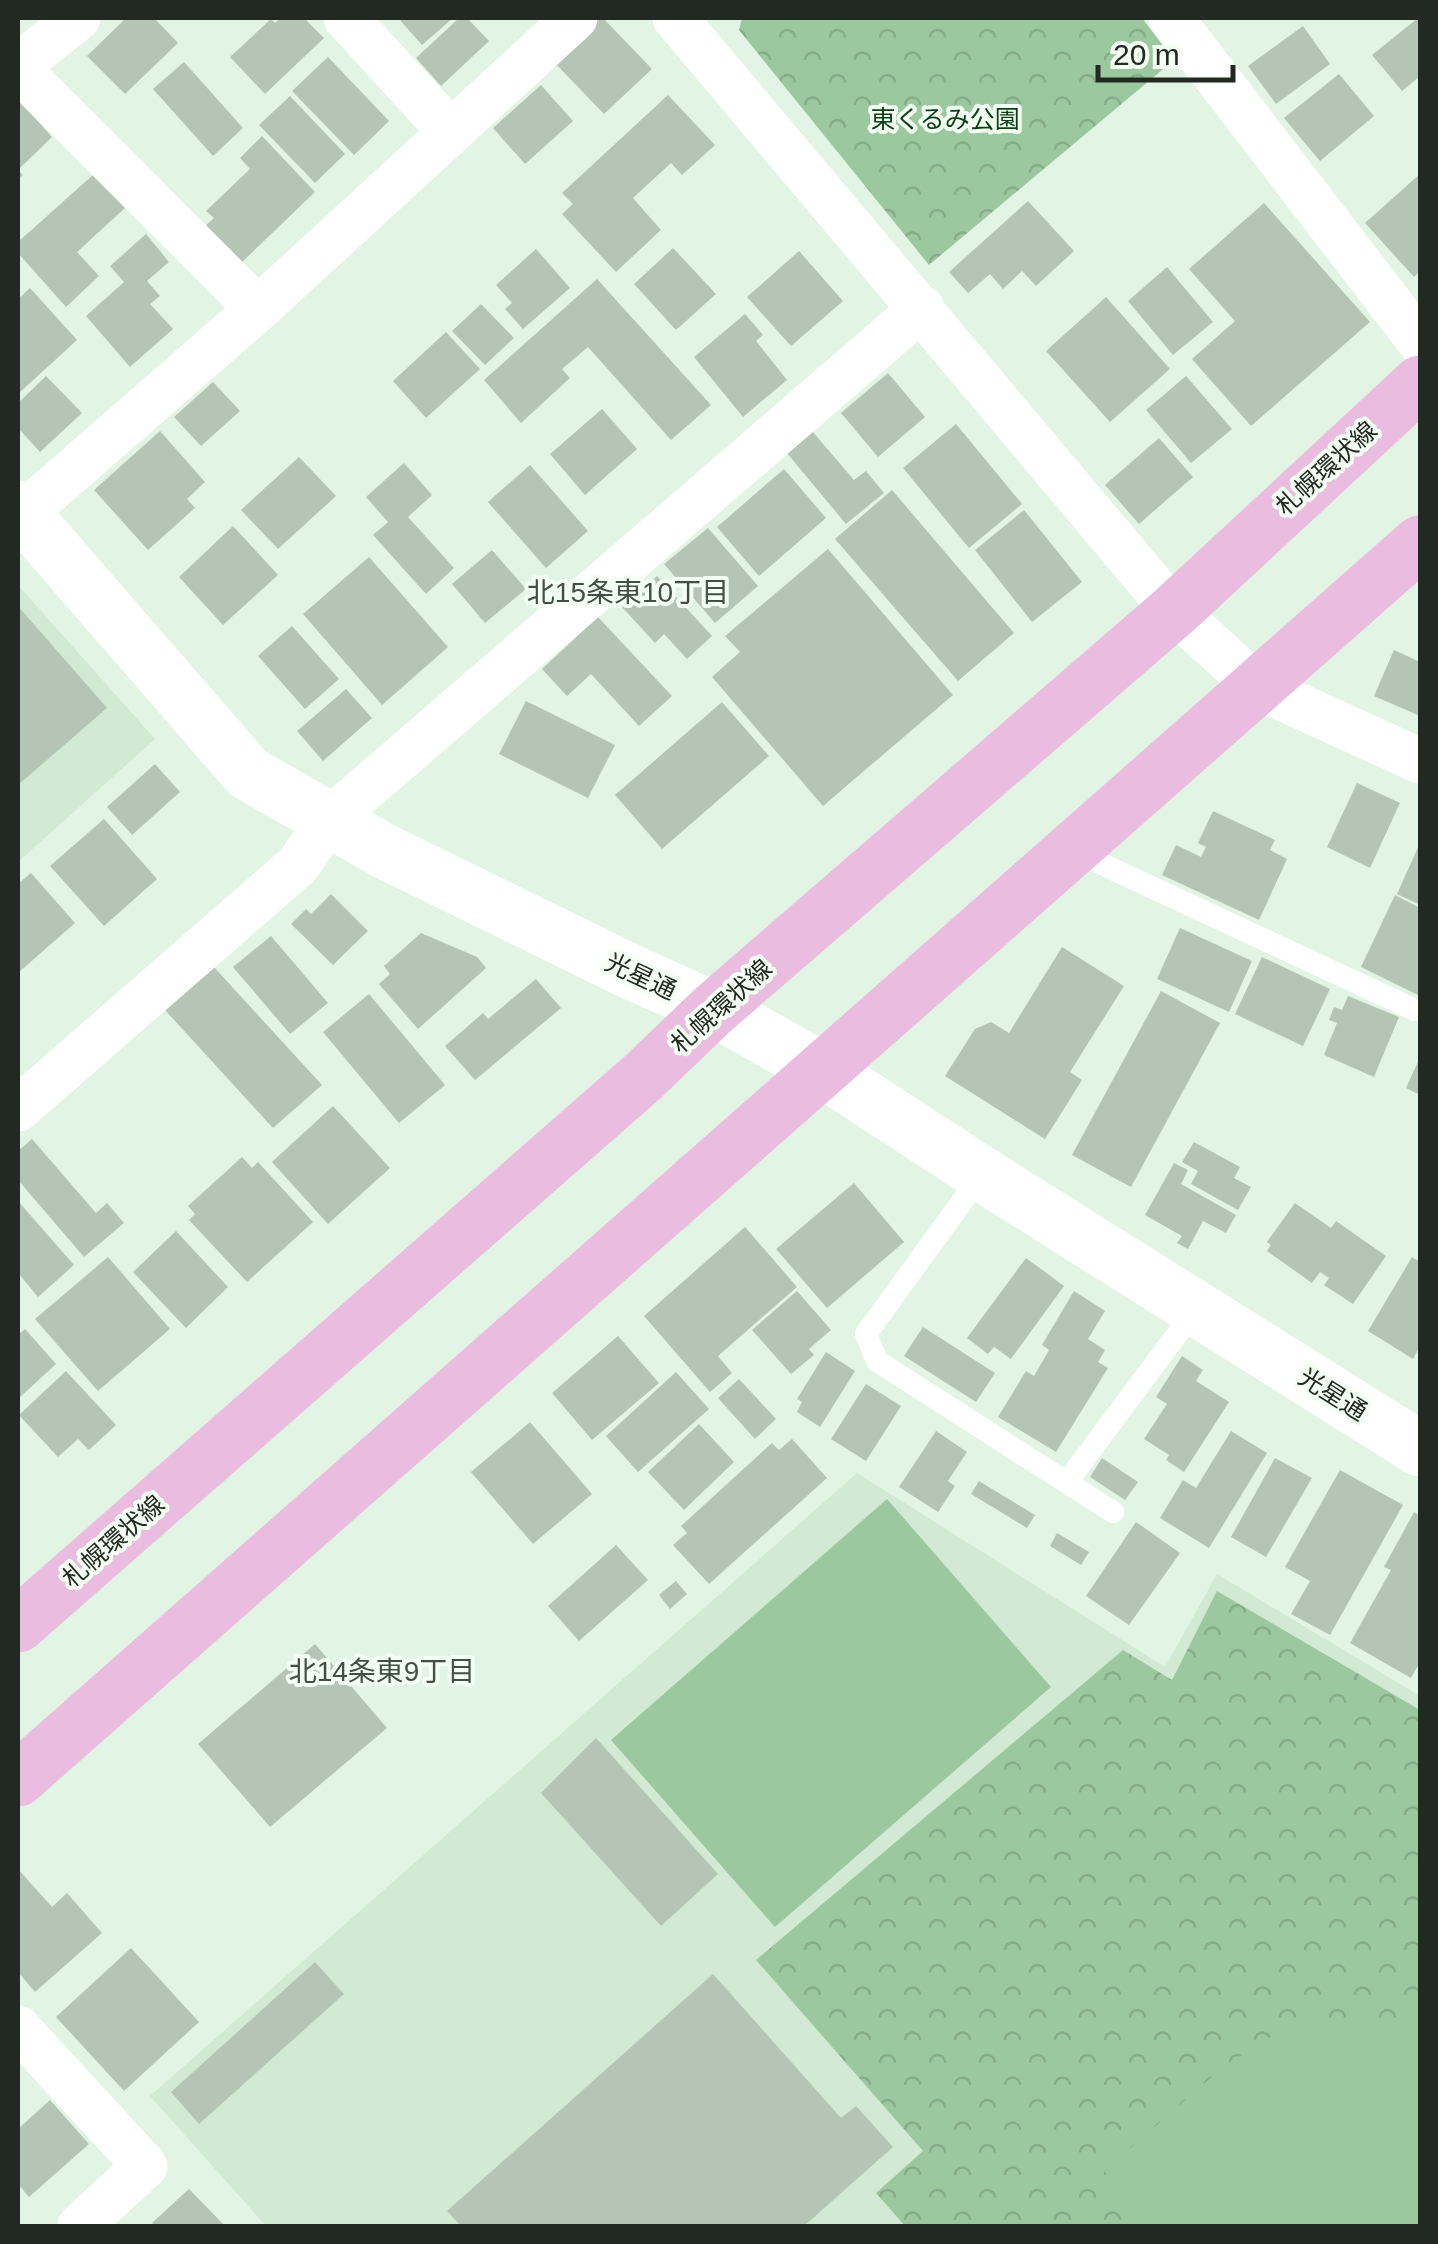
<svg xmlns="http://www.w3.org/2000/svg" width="1438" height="2244" viewBox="0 0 1438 2244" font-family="Helvetica,'Noto Sans JP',sans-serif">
	<defs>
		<pattern id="forest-crowns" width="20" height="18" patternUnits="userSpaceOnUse" patternTransform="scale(2.5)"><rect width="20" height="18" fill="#9cc89f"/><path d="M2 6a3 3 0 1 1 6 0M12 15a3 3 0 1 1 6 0" fill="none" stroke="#86ac89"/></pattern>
	</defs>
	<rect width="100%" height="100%" fill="#e2f4e3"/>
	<!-- built -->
	<path fill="#d2ead3" d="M18,585L155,739L18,862Z
		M857,1473L1165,1667L1217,1574L1420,1696V2226H266L150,2096Z"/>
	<!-- forest -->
	<path fill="url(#forest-crowns)" d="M742,18H1142L1174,60L929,265L739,30Z
		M1217,1591L1420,1710V2226H905L876,2193L923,2151L756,1960L1123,1650L1172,1680Z"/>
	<!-- pitch -->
	<path fill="#9cc89f" d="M887,1499L1051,1687L775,1927L611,1740Z
		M1341,2022L1420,2026V2226H1154L1104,2171L1223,2067L1280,2031Z"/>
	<!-- building -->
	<path fill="#b4c5b5" d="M126,18H154L178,43L125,94L87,56Z
		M281,18H304L324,38L265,94L230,57L271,19L275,23Z
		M398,18H453L422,45Z
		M459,18H467L489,41L441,86L416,58Z
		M599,18H603L652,69L604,114L553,61Z
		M1418,18L1420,76L1402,91L1372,55Z
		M1303,26L1330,64L1276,104L1248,66Z
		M328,57L389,121L354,155L292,91Z
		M184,62L243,128L213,156L153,89Z
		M1339,74L1374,116L1320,161L1284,118Z
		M541,85L573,121L525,164L493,128Z
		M668,95L715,145L682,175L671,163L633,198L661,230L616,272L562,214L573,204L562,193Z
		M290,96L345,154L315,183L259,125Z
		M18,99L52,137L18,170L23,175L18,179Z
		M262,136L315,192L240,264L204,227L214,218L206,211L250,169L240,158Z
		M94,174L125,208L77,252L99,276L66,307L18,253V242Z
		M1420,174V271L1414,277L1365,223Z
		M1028,201L1074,251L1036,286L1022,271L1003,289L990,274L968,293L949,272Z
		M1264,203L1370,322L1251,426L1192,359L1235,321L1189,269Z
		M146,234L169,262L147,281L160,296L150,304L173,329L130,367L86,316L124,282L110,266Z
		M673,248L716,294L676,330L634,284Z
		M536,249L570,288L523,329L505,309L512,303L496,285Z
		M799,251L843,301L791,346L747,297Z
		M1167,267L1213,322L1173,355L1128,301Z
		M597,279L711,405L671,440L588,347L562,369L570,378L521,423L484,380Z
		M30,288L77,340L18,394V299Z
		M1106,297L1170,369L1110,422L1046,351Z
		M481,304L514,338L485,365L452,331Z
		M745,314L763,335L756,341L787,380L743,417L694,357Z
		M446,332L480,369L426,418L393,381Z
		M888,373L925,417L878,457L841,413Z
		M46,376L82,413L40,452L18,428V403Z
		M1186,376L1232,429L1191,463L1146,410Z
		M213,382L240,411L201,446L174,417Z
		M602,409L637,449L585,495L550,454Z
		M956,424L1022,504L969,548L903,468Z
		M160,431L205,482L187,499L195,508L148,550L94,490Z
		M812,431L854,480L866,471L884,493L846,524L786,452Z
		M1159,438L1193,477L1139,524L1105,485Z
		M299,457L336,496L278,549L241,510Z
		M404,463L432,495L408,517L454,568L426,594L373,535L388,522L366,497Z
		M530,465L588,531L546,568L488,502Z
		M784,469L826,518L759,576L717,527Z
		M892,490L1014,633L958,681L835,539Z
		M1024,510L1082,582L1032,622L975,550Z
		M233,526L278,575L223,625L179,577Z
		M708,528L758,586L715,623L664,564Z
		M828,549L953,695L823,806L712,677L740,652L725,636Z
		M492,550L526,589L485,623L452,584Z
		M369,557L448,647L382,705L303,614Z
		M657,576L712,636L687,659L664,634L655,643L622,607Z
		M18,606L107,708L18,785Z
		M598,617L672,696L639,726L591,674L567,696L542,669Z
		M292,626L339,679L305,709L258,656Z
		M1394,650L1420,662V716L1374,696Z
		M346,689L372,718L323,761L297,731Z
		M526,701L615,745L588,798L499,754Z
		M722,702L769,756L662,849L615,795Z
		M155,764L180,792L132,835L107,807Z
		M1357,783L1400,803L1370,868L1327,847Z
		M1213,811L1275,840L1270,850L1287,859L1259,920L1162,875L1176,845L1201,857L1206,847L1198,843Z
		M104,819L157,879L104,926L50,866Z
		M1420,843V905L1397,894Z
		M31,873L75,923L18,973V884Z
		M331,894L368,931L333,965L291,924L306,909L311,914Z
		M1395,895L1420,908V996L1361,967Z
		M1180,928L1252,961L1229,1012L1157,979Z
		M421,933L477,957L486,968L418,1029L379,984L390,974L384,966Z
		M271,936L328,1003L290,1034L233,967Z
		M1062,947L1124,986L1070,1072L1082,1080L1045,1139L945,1076L975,1029L991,1022L1009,1033Z
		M1262,957L1330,989L1303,1046L1235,1014Z
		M213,966L322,1085L273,1128L165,1010Z
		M536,979L561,1008L475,1080L445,1046L483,1013L488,1019Z
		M1161,991L1220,1023L1131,1187L1072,1155Z
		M369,994L445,1085L399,1123L323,1032Z
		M1348,996L1399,1017L1374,1077L1324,1055L1337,1023L1329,1020L1334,1007L1342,1010Z
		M1420,1057V1095L1406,1088Z
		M333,1106L390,1168L328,1224L272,1162Z
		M32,1139L96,1213L107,1203L124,1223L84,1257L18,1180V1151Z
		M1194,1142L1240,1167L1234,1178L1251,1187L1238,1210L1191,1184L1198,1171L1182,1162Z
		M242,1157L252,1168L258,1162L313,1222L247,1282L189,1220L195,1214L188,1206Z
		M1174,1163L1188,1170L1181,1184L1236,1215L1226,1233L1203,1221L1188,1249L1177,1243L1182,1236L1145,1215Z
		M854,1183L904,1242L827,1308L776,1249Z
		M18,1201L74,1265L38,1297L18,1273Z
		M1295,1203L1331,1228L1336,1221L1386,1256L1353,1304L1324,1285L1329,1278L1320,1272L1312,1283L1267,1251L1271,1245L1267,1242Z
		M745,1227L797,1287L718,1356L732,1373L710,1392L644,1316Z
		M176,1231L228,1287L186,1328L133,1272Z
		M108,1257L170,1329L98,1391L35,1319Z
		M1412,1257L1420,1262V1346L1413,1359L1368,1331Z
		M1026,1258L1064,1286L1011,1359L994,1347L988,1354L967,1338Z
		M797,1291L831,1330L809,1349L814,1355L791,1374L752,1330Z
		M1074,1291L1105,1311L1088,1339L1105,1350L1098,1362L1108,1368L1056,1452L998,1417L1026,1371L1034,1376L1049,1350L1042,1345Z
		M923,1327L995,1373L976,1402L904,1356Z
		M25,1329L56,1364L18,1399V1335Z
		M618,1336L659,1383L592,1440L552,1393Z
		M826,1352L855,1371L820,1427L797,1412L802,1402L797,1399Z
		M1182,1356L1203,1370L1196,1381L1229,1402L1184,1472L1166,1460L1169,1455L1144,1439L1167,1404L1156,1397Z
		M66,1371L116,1425L89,1450L78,1439L58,1457L19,1415Z
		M676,1372L709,1409L638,1472L606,1436Z
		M739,1379L776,1419L755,1439L718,1398Z
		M866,1384L901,1406L866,1461L831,1439Z
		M530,1422L592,1494L533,1544L471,1472Z
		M699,1424L734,1462L684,1510L648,1472Z
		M936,1431L967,1452L948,1481L955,1486L938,1512L899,1487Z
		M1231,1431L1267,1453L1209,1548L1160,1518L1183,1480L1196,1488Z
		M792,1439L827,1478L709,1584L673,1545L687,1533L681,1526L772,1443L779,1450Z
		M1102,1458L1138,1482L1125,1500L1090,1477Z
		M1275,1458L1312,1478L1266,1557L1231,1537Z
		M1340,1470L1403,1505L1330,1635L1291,1614L1310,1581L1285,1567Z
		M979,1481L1035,1515L1027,1528L971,1494Z
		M1414,1512L1420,1516V1662L1411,1678L1350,1643L1391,1570L1384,1567Z
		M1136,1522L1180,1553L1129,1625L1086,1596Z
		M1057,1533L1089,1552L1081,1565L1050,1546Z
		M616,1545L648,1580L579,1641L548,1606Z
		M676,1581L687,1594L670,1609L659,1595Z
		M315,1644L387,1728L270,1827L198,1744Z
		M596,1738L718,1874L661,1926L541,1793Z
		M18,1869L52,1907L67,1893L102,1933L35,1992L18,1972Z
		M131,1948L199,2022L124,2091L56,2017Z
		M315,1962L344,1994L199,2124L171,2092Z
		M713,1974L841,2118L856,2106L893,2147L804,2226H461L447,2211Z
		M50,2100L89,2144L29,2197L18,2184V2129Z
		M189,2189L225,2226H155L152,2223Z"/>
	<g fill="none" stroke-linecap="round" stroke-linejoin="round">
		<!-- service -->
		<path stroke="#fff" stroke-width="22" d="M1074,851L1415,1010
			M982,1174L866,1334L877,1361L1113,1512
			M1067,1482L1196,1309"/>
		<!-- minor -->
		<path stroke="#fff" stroke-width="45" d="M346,18L449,130
			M675,18L1174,611L1258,687L1420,761
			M1171,18L1420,342
			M18,66L78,18
			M18,69L258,309
			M23,514L258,309L575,18
			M18,1109L298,865L328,821L922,308
			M18,2028L145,2166L80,2226"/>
		<!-- tertiary -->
		<path stroke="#fff" stroke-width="55" d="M18,508L248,773L384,851L629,971L714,1009L821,1069L982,1174L1420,1449"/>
		<!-- primary -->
		<path stroke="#eabcdf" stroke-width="55" d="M18,1625L643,1077L714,1009L1174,611L1420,383
			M18,1779L1420,543"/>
	</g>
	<g text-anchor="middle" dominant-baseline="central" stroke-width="8" stroke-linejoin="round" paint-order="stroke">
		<!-- park labels -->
		<g font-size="25" fill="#0c4117" stroke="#f4fff4">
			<text x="945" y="119">東くるみ公園</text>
		</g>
		<!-- street labels -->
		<g font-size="25" fill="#222822" stroke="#f4fff4">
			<text transform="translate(1326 468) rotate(-42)">札幌環状線</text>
			<text transform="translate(641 976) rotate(25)">光星通</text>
			<text transform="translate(721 1006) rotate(-42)">札幌環状線</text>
			<text transform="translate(1333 1394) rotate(32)">光星通</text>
			<text transform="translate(113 1541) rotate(-41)">札幌環状線</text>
		</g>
		<!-- neighbourhood labels -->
		<g font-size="28" fill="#415042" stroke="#f4fff4">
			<text x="628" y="592">北15条東10丁目</text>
			<text x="382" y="1671">北14条東9丁目</text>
		</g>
	</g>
	<!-- border -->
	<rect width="1438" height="2244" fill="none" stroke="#222822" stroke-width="40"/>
	<!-- scale -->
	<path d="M1098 65v15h135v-15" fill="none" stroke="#222822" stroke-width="5"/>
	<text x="1113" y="65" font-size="30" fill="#222822" stroke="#f4fff4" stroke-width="8" paint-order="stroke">20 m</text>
</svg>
